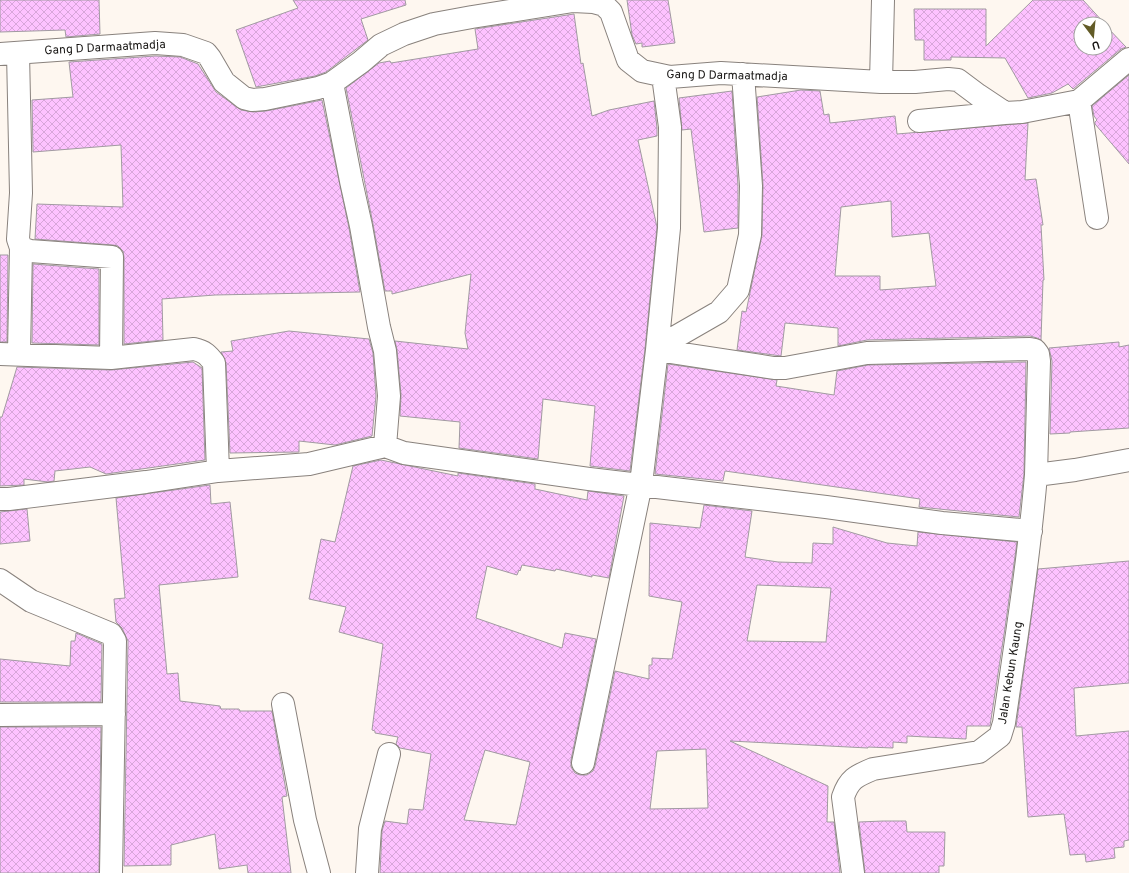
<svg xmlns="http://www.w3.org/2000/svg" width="1129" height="873" viewBox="0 0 1129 873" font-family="Overpass,sans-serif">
	<defs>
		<pattern id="building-cross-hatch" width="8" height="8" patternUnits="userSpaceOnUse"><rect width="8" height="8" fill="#fdc2ff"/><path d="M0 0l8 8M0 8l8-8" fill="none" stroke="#d8a6da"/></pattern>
	</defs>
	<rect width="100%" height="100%" fill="#fef7f0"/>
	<!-- building -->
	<path fill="url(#building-cross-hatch)" stroke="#a19aa1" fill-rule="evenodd" d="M0,0H99L100,34L66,37L65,30L0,32Z
		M293,0H405L406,5L361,19L368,40L326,72L315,76L256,87L236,30L298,8Z
		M627,0H668L675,43L642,47V43L636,44L632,35Z
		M1033,0H1083L1105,24H1081V48H1105V25L1126,47L1121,49L1073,89L1068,84L1052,93L1028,98L1005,58L951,57V60H924V40H915L914,9H986V46Z
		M574,14L581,64L583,63L592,116L609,110L654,101L657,128V136L638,140L657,227L645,349L630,471L590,466L595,406L543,399L538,459L459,448L460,422L400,416L401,395L397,350L395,341L468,349L465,333L471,274L392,294V291H385L373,224L346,88L379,63L390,61L391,63L478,49L475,29Z
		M155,56L180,57L198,64L216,92L241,110L253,112L266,111L322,100L349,228L360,292L215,295L162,299L163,340L124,344V257L123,251L118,246L113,245L35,239L37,204L123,207L121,145L33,152L32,100L73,97L69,62Z
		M1129,75V164L1095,124V122L1097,120L1094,116L1092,106Z
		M801,90L820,91L824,115L829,114L830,123L895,116L897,134L1028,123L1025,180L1036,179L1043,225H1041L1044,280H1043L1041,340L1037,338L1030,336L867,340L838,346V328L785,323L781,356L737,350L742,311L746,312L762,235L763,185L757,97ZM891,201L892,237L929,233L936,286L880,290V276H835L841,207Z
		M732,91L738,186V228L704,232L691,129L682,130L679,98Z
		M0,255H8L7,342H0Z
		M33,264L99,269V345L32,343Z
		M289,331L369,339L373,353L376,396L372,436L335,445L299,441V452L230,453L226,363L221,352L233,351L231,341Z
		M1119,342V347L1129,345V428L1070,432V433L1050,434L1052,361L1049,348Z
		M193,362L202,368L205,460L106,474L90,467L55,471L54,481L48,482L24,479V485L0,486V417H2L17,367L111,370Z
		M1026,362L1024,474L1019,517L919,507L920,499L725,471L723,481L655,474L668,364L777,380L776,386L834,395L837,371L868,365Z
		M381,460L458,476V473L535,484V489L587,500L588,491L624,496L609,578L592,575V577L556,569L555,571L522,565L520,571L519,570L517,575L487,566L476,618L562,648L565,633L596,639L571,760V767L575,773L580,775H587L593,771L595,766L615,671L649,679V665H652V658L672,659L682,602L649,596L650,523L700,528L704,505L752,511L745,557L778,562L812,563L813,543L833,544V527L887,543L917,546L918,532L1017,542L1005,628L990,726H967L966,739L907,736V743L893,742V748L868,747V748L730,741L828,786L827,822H834L840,873H380L382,831L385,821L407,824L409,809L423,810L431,754L400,748L396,744L398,737L375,733V731L372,730L383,644L339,632L346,607L309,599L321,539L335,542L353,466ZM757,585L831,588L826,642L747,641ZM706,749L708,808L650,809L657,751ZM485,750L530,762L516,825L464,820Z
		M210,485L211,504L230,502L238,577L159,585L167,674L178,673L180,701L220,706L221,709H239L240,711H272L287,796L282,797L291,873H248L247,865L219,869L215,834L171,845V865L124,866L128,641L122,628L116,622L114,599L125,598L116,498Z
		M27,509L30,541L0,544V512Z
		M1129,561V683L1074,688L1076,736L1129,731V840L1124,841V847L1114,848L1115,858L1086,862L1085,854L1070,855L1064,814L1028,817L1022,727H1016L1038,569Z
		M76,633L102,644L101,702H0V659L70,666L71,641H75Z
		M0,727H101L99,873H0Z
		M883,821H906L907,832H945L944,866H939V873H865L859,822Z"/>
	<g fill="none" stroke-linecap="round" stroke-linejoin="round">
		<defs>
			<path id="minor" d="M18,53L21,193L18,239L21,248L30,251L112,257L111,358
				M0,54L155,43L183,45L206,53L210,58L224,82L244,98L252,100L265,99L318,88L332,83L361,62L381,45L404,34L434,24L472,17L573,1L593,2L604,5L611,12L628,60L642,71L670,77L721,73L881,82H915L948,79L958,80L978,95L1005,113L1022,112L1079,101L1129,59
				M663,76L670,127L669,228L657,350L774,368H785L867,353L1030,349L1035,350L1038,354L1039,361L1036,475
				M881,82L883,0
				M332,83L351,181L361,226L379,327L385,351L389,396L385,446
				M1079,101L1097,218
				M919,121L1005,113
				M19,353L21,248
				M0,354L111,358L194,349C204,351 208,355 214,363L218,471
				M0,499H9L146,482L218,471L309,464L385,446L404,453L589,479L826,507L942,523L1031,531
				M0,580L31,601L111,634L115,641L111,873
				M283,704L305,820L319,873
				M0,715L114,714
				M583,763L641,484L657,350L672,339L719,312L738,290L750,235L751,186L743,74
				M367,873L370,829L389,754
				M853,873L843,797C849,779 856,776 873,769L979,752L1000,736L1004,723C1016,640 1029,558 1036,475L1075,470L1129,460"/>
		</defs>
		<!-- minor casing -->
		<use href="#minor" stroke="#89827d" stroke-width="24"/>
		<!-- minor -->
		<use href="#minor" stroke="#fff" stroke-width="22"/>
	</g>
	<g text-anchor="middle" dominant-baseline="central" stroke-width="4" stroke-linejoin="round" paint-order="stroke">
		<!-- street labels -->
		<g font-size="12" fill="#161412" stroke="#fff">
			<text transform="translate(105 48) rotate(-3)">Gang D Darmaatmadja</text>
			<text transform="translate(727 76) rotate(1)">Gang D Darmaatmadja</text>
			<text transform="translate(1011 673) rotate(-81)">Jalan Kebun Kaung</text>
		</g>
	</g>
	<!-- north arrow -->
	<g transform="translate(1093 36) rotate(164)"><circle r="19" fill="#ffffff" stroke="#a2a1a0"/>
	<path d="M0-3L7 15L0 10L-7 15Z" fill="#625b27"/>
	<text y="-6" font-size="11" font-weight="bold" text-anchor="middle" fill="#161412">U</text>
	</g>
</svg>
